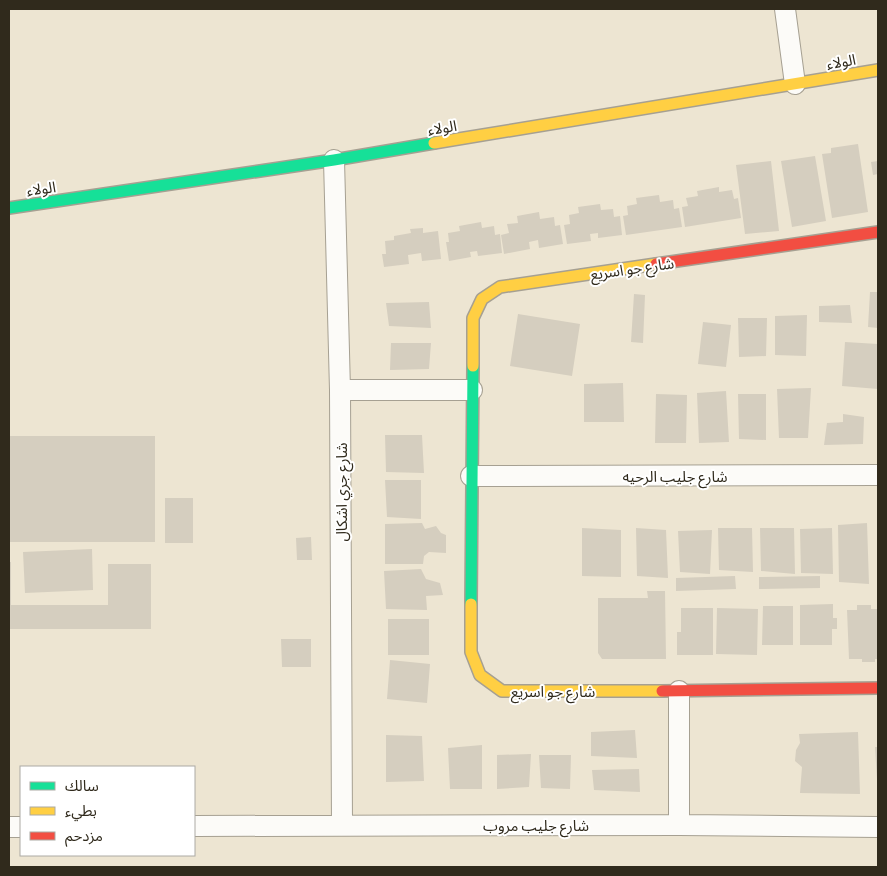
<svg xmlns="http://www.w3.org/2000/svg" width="887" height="876" viewBox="0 0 887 876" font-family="Barlow,'Noto Sans Arabic',sans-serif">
	<rect width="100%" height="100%" fill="#ede5d2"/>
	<!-- building -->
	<path fill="#d5cebf" d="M858,144L868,212L832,218L822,154L831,153V148Z
		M815,156L826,221L792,227L781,161Z
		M771,161L779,231L745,234L736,165Z
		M878,161V174L873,175L871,162Z
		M719,187V192L732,190L734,199L738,198L741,218L685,227L682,207L688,206L686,198L698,196L697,191Z
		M659,195L660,202L673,200L674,209L679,208L682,227L626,235L623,216L628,215L627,206L637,204L636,198Z
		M600,204L601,210L613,209L614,217L620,216L622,235L598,238V233L590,234L591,241L567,244L564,225L570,224L569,215L579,213L578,207Z
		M539,212L540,219L554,217L555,226L560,225L563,244L539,248L538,240L529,242L530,249L504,254L501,235L509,233L507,224L518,223L517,216Z
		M481,222L482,228L494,226L495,235L500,234L502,253L478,256L477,251L470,252L471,257L449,261L446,242H449L448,233L460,231L459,226Z
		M423,228V233L438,231L441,259L422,261L421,253L408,255L409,264L384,267L382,254H386L385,241L394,240V236L411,233L410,229Z
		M870,292H878V328L868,327Z
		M634,294L645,295L643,343L631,342Z
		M429,302L431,328L389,326L386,303Z
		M850,305L852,323L819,322V306Z
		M518,314L580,324L572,376L510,366Z
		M807,315L806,356L775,355V316Z
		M738,318H767L766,356L739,357Z
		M703,322L731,325L726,367L698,364Z
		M845,342L878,344V389L842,386Z
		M391,343H431L429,369L390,370Z
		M623,383L624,422H584V384Z
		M811,388L808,438H779L777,389Z
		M726,391L729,442L699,443L697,393Z
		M656,394L687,395L686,443H655Z
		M738,394H766V440L739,439Z
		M843,414L864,417L863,444L824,445L827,423L843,422Z
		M385,435H422L424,473L386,472Z
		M9,436H155V542H9Z
		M385,480H421V519L387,517Z
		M165,498H193V543H165Z
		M422,523L425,529L436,526L441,533L446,535V553L429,552L424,556L423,564H385V524Z
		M867,523L869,584L839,582L838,525Z
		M582,528L621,530V577L582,576Z
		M636,528L666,530L668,578L637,576Z
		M718,528H752L753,572L719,570Z
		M760,528H794L795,574L761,571Z
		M832,528L833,574L801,573L800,529Z
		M712,530L710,574L680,572L678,531Z
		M311,537L312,560H297L296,538Z
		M92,549L93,590L25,593L23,552Z
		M9,562H11V605H108V564H151V629H9Z
		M421,569L426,579L440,583L443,595L426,596L427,610L386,609L384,571Z
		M735,576L736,589L676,591V578Z
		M820,576V588L759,589V577Z
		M647,591H665L666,659H602L598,653V598H648Z
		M833,604V618H837V629H832V645H800V605Z
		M857,605H871V609H878V659H875V662H862V659H849L847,610H857Z
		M763,606H793V645H762Z
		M681,608H713V655H677V632H681Z
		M717,608L758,609L757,655L716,654Z
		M388,619H429V655H388Z
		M281,639H311V667H282Z
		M390,660L430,664L427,703L387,699Z
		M635,730L637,758L591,756V732Z
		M858,732L860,794L800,793L802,767L795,761L796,750L800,743L799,734Z
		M386,735L422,736L424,781L386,782Z
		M482,745V789H450L448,748Z
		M875,747H878V779H877Z
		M531,754L529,787L497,789V755Z
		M539,755H571L570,789L541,788Z
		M639,769L640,792L594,790L592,770Z"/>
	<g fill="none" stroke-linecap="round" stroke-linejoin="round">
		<defs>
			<path id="street" d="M785,9L795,84
				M334,160L340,390L342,825
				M340,390H472
				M471,476L878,475
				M679,691V825
				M194,826L679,825L878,827
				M9,827H21"/>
			<path id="fast" d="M9,208L334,160L434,143
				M471,604L473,366"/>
			<path id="slow" d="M434,143L878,70
				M473,366V318L482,299L500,287L656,264
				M471,604V652L480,675L502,691H662"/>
			<path id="jam" d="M656,264L878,232
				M662,691L878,688"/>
		</defs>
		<!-- street casing -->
		<use href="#street" stroke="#a6a092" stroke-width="22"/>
		<!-- fast casing -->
		<use href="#fast" stroke="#a6a092" stroke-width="14"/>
		<!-- slow casing -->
		<use href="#slow" stroke="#a6a092" stroke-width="14"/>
		<!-- jam casing -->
		<use href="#jam" stroke="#a6a092" stroke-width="14"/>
		<!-- street -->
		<use href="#street" stroke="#fcfbf8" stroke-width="20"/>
		<!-- fast -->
		<use href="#fast" stroke="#16e098" stroke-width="11"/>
		<!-- slow -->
		<use href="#slow" stroke="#ffcf43" stroke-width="11"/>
		<!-- jam -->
		<use href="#jam" stroke="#f24e42" stroke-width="11"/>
	</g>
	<g text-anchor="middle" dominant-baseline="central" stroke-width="4" stroke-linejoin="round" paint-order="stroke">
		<!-- street labels -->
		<g font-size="15" fill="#302a1c" stroke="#fff">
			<text transform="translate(841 61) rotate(-10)">الولاء</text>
			<text transform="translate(442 127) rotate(-9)">الولاء</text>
			<text transform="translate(41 188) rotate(-8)">الولاء</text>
			<text transform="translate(632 268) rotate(-8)">شارع جو اسريع</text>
			<text x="675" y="476">شارع جليب الرحيه</text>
			<text transform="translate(341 492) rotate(-90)">شارع جري اشكال</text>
			<text x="553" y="691">شارع جو اسريع</text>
			<text x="536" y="825">شارع جليب مروب</text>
		</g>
	</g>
	<!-- border -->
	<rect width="887" height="876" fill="none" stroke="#302a1c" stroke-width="20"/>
	<!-- legend -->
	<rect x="20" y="766" width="175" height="90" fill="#ffffff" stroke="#acaaa4"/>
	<rect x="30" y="782" width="25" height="8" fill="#16e098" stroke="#acaaa4"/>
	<text x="65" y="791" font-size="15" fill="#302a1c">سالك</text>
	<rect x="30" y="807" width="25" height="8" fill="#ffcf43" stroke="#acaaa4"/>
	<text x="65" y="816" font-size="15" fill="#302a1c">بطيء</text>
	<rect x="30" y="832" width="25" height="8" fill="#f24e42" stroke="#acaaa4"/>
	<text x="65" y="841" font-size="15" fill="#302a1c">مزدحم</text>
</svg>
